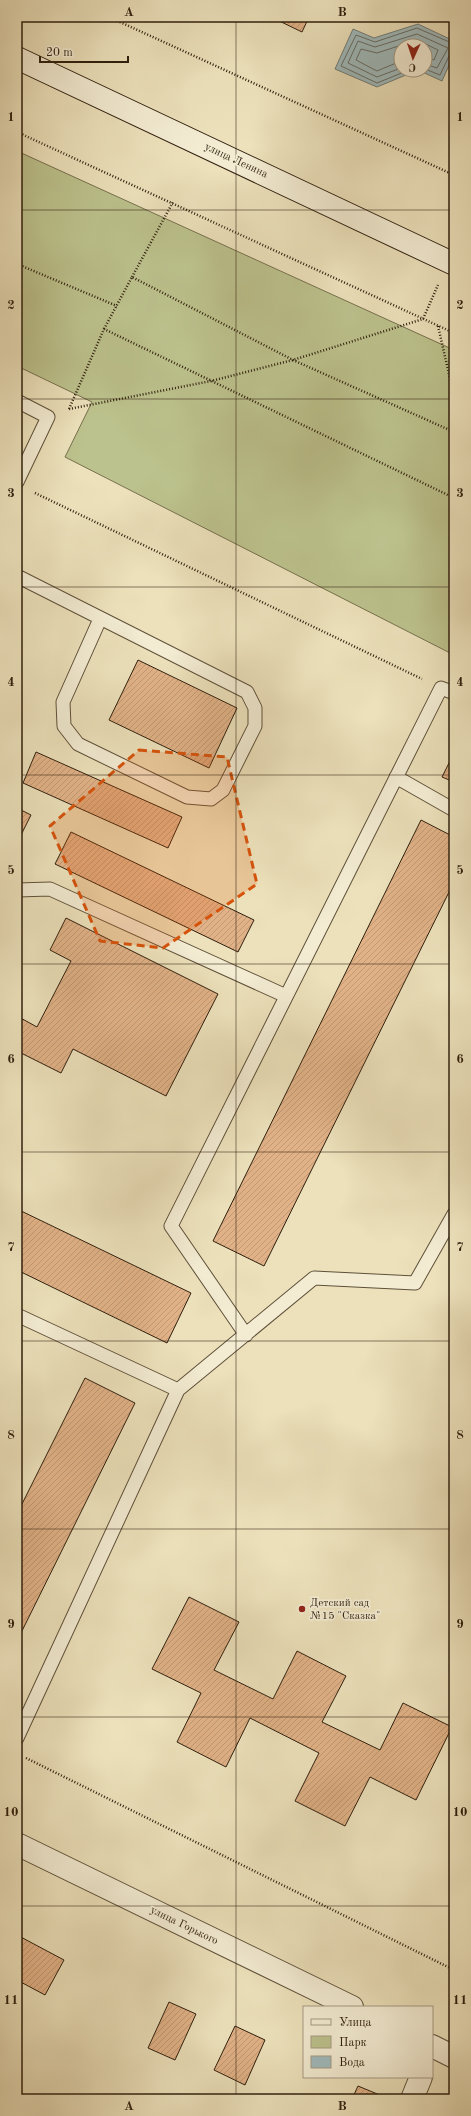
<svg xmlns="http://www.w3.org/2000/svg" width="471" height="2116" viewBox="0 0 471 2116" font-family="'Old Standard TT',serif">
	<defs>
		<pattern id="building-hatch" width="6" height="6" patternUnits="userSpaceOnUse"><rect width="6" height="6" fill="#e1b287"/><path d="M-1 1l2-2M0 6l6-6M5 7l2-2" fill="none" stroke="#c19973"/></pattern>
	</defs>
	<rect width="100%" height="100%" fill="#ece1bb"/>
	<filter id="stains"><feTurbulence type="fractalNoise" baseFrequency=".005" numOctaves="4"/><feColorMatrix values="0 0 0 0 .2 0 0 0 0 .09 0 0 0 0 .02 0 0 0 .5 -.17"/></filter>
	<radialGradient id="worn" r=".72"><stop offset=".6" stop-color="#630" stop-opacity="0"/><stop offset="1" stop-color="#630" stop-opacity=".3"/></radialGradient>
	<!-- green -->
	<path fill="#bcc28d" stroke="#76704e" d="M17,151L454,350V655L65,457L92,402L17,366Z"/>
	<!-- water -->
	<path fill="#9fbabc" stroke="#727c76" fill-rule="evenodd" d="M418,24L454,41V54L442,81L418,70L377,87L335,69L353,29L374,38ZM401,46H425V70H401Z"/>
	<g fill="none" stroke-linecap="round" stroke-linejoin="round">
		<!-- shore -->
		<path stroke="#676c65" stroke-width="1" d="M401,61L377,71L356,60L361,49L377,53L417,40L438,50L434,60L425,57
			M401,68L377,77L348,63L358,41L375,47L417,34L448,48L437,68L425,64
			M425,69L440,75L449,56L454,54
			M409,70L377,83L341,66L356,35L375,42L417,28L454,44"/>
	</g>
	<!-- building -->
	<path fill="url(#building-hatch)" stroke="#2f1f0e" d="M271,17H309L302,32Z
		M138,660L237,708L209,768L109,720Z
		M36,752L182,817L168,848L23,783Z
		M454,753V782L442,777Z
		M17,808L31,815L17,843Z
		M421,820L454,837V882L264,1266L213,1241Z
		M71,832L254,920L238,952L55,864Z
		M66,918L218,994L166,1096L73,1049L61,1073L17,1051V1016L37,1027L71,961L50,950Z
		M17,1209L191,1293L167,1343L17,1270Z
		M85,1378L135,1403L17,1641V1514Z
		M189,1597L239,1622L214,1670L273,1699L297,1651L346,1676L322,1722L380,1750L403,1703L452,1727L416,1800L370,1777L345,1826L295,1801L319,1753L250,1718L226,1767L177,1742L201,1693L152,1669Z
		M17,1935L64,1960L45,1995L17,1980Z
		M169,2002L196,2014L175,2060L148,2048Z
		M235,2026L265,2040L245,2085L214,2070Z
		M358,2086L387,2098L386,2099H352Z"/>
	<g fill="none" stroke-linecap="round" stroke-linejoin="round">
		<defs>
			<path id="service" d="M17,401L48,417L17,482
				M17,576L247,692L255,708V726L223,790L211,799L187,797L78,744L64,726L63,702L100,619
				M396,777L454,810
				M17,890L50,889L286,996
				M17,1315L178,1390
				M246,1335L171,1226L441,688L454,693
				M17,1738L178,1390L314,1278L415,1283L454,1214"/>
			<path id="minor" d="M412,2099L421,2077"/>
			<path id="tertiary" d="M17,1844L352,2007
				M432,2046L454,2057"/>
			<path id="secondary" d="M17,58L454,264"/>
		</defs>
		<!-- service casing -->
		<use href="#service" stroke="#5e5039" stroke-width="15"/>
		<!-- minor casing -->
		<use href="#minor" stroke="#5e5039" stroke-width="24"/>
		<!-- tertiary casing -->
		<use href="#tertiary" stroke="#5e5039" stroke-width="24"/>
		<!-- secondary casing -->
		<use href="#secondary" stroke="#2f1f0e" stroke-width="24"/>
		<!-- path -->
		<path stroke="#2f1f0e" stroke-width="2.5" stroke-dasharray="1 2" stroke-linecap="butt" d="M109,17L454,175
			M17,132L454,333
			M17,264L117,306
			M132,277L173,202
			M438,326L454,396
			M104,329L132,277L293,360L454,432
			M69,409L104,329L454,498
			M69,409L211,381L293,360L423,319L438,285
			M35,493L422,679
			M26,1758L454,1970"/>
		<!-- service -->
		<use href="#service" stroke="#f3ecd3" stroke-width="13"/>
		<!-- minor -->
		<use href="#minor" stroke="#f3ecd3" stroke-width="22"/>
		<!-- tertiary -->
		<use href="#tertiary" stroke="#f3ecd3" stroke-width="22"/>
		<!-- secondary -->
		<use href="#secondary" stroke="#f3ecd3" stroke-width="22"/>
	</g>
	<!-- marked area -->
	<path fill="#d6530c" fill-opacity="0.2" stroke="#d6530c" stroke-width="3" stroke-dasharray="8 5" stroke-linejoin="round" d="M139,750L227,757L257,884L163,948L100,941L50,826Z"/>
	<!-- grid -->
	<path fill="none" stroke="#2f1f0e" stroke-width="1" stroke-opacity="0.55" d="M236,17V2099M17,210H454M17,399H454M17,587H454M17,775H454M17,964H454M17,1152H454M17,1341H454M17,1529H454M17,1717H454M17,1906H454"/>
	<!-- markers -->
	<circle fill="#8f2418" stroke="#f3ecd3" stroke-width="1.5" cx="302" cy="1609" r="4"/>
	<g text-anchor="middle" dominant-baseline="central" stroke-width="3.5" stroke-linejoin="round" paint-order="stroke">
		<!-- street labels -->
		<g font-size="11" fill="#2f1f0e" stroke="#f3ecd3">
			<text transform="translate(236 161) rotate(25)">улица Ленина</text>
			<text transform="translate(184 1926) rotate(26)">улица Горького</text>
		</g>
		<!-- poi labels -->
		<g font-size="11" fill="#2f1f0e" stroke="#f3ecd3" text-anchor="start">
			<text x="310" y="1603">Детский сад<tspan x="310" dy="13">№15 "Сказка"</tspan></text>
		</g>
	</g>
	<!-- margin -->
	<rect width="471" height="2116" fill="none" stroke="#ece1bb" stroke-width="44"/>
	<!-- legend -->
	<rect x="303" y="2006" width="130" height="72" fill="#f3ecd3" stroke="#a59a84"/>
	<rect x="311" y="2019" width="20" height="6" fill="#f3ecd3" stroke="#a59a84"/>
	<text x="339" y="2026" font-size="12" fill="#2f1f0e">Улица</text>
	<rect x="311" y="2036" width="20" height="12" fill="#bcc28d" stroke="#a59a84"/>
	<text x="339" y="2046" font-size="12" fill="#2f1f0e">Парк</text>
	<rect x="311" y="2056" width="20" height="12" fill="#9fbabc" stroke="#a59a84"/>
	<text x="339" y="2066" font-size="12" fill="#2f1f0e">Вода</text>
	<!-- north arrow -->
	<g transform="translate(413 58) rotate(183)"><circle r="19" fill="#f3ecd3" stroke="#a59a84"/>
	<path d="M0-3L7 15L0 10L-7 15Z" fill="#8f2418"/>
	<text y="-6" font-size="11" font-weight="bold" text-anchor="middle" fill="#2f1f0e">С</text>
	</g>
	<!-- scale -->
	<path d="M40 56v6h88v-6" fill="none" stroke="#2f1f0e" stroke-width="2"/>
	<text x="46" y="56" font-size="12" fill="#2f1f0e" stroke="#f3ecd3" stroke-width="3" paint-order="stroke">20 m</text>
	<rect x="22" y="22" width="427" height="2072" fill="none" stroke="#2f1f0e" stroke-width="1.5"/>
	<g font-size="13" text-anchor="middle" font-weight="bold" fill="#2f1f0e">
		<text x="129" y="16">A</text>
		<text x="342" y="16">B</text>
		<text x="11" y="121">1</text>
		<text x="460" y="121">1</text>
		<text x="11" y="309">2</text>
		<text x="460" y="309">2</text>
		<text x="11" y="497">3</text>
		<text x="460" y="497">3</text>
		<text x="11" y="686">4</text>
		<text x="460" y="686">4</text>
		<text x="11" y="874">5</text>
		<text x="460" y="874">5</text>
		<text x="11" y="1063">6</text>
		<text x="460" y="1063">6</text>
		<text x="11" y="1251">7</text>
		<text x="460" y="1251">7</text>
		<text x="11" y="1439">8</text>
		<text x="460" y="1439">8</text>
		<text x="11" y="1628">9</text>
		<text x="460" y="1628">9</text>
		<text x="11" y="1816">10</text>
		<text x="460" y="1816">10</text>
		<text x="11" y="2004">11</text>
		<text x="460" y="2004">11</text>
		<text x="129" y="2110">A</text>
		<text x="342" y="2110">B</text>
	</g>
	<rect width="100%" height="100%" filter="url(#stains)"/>
	<rect width="100%" height="100%" fill="url(#worn)"/>
</svg>
